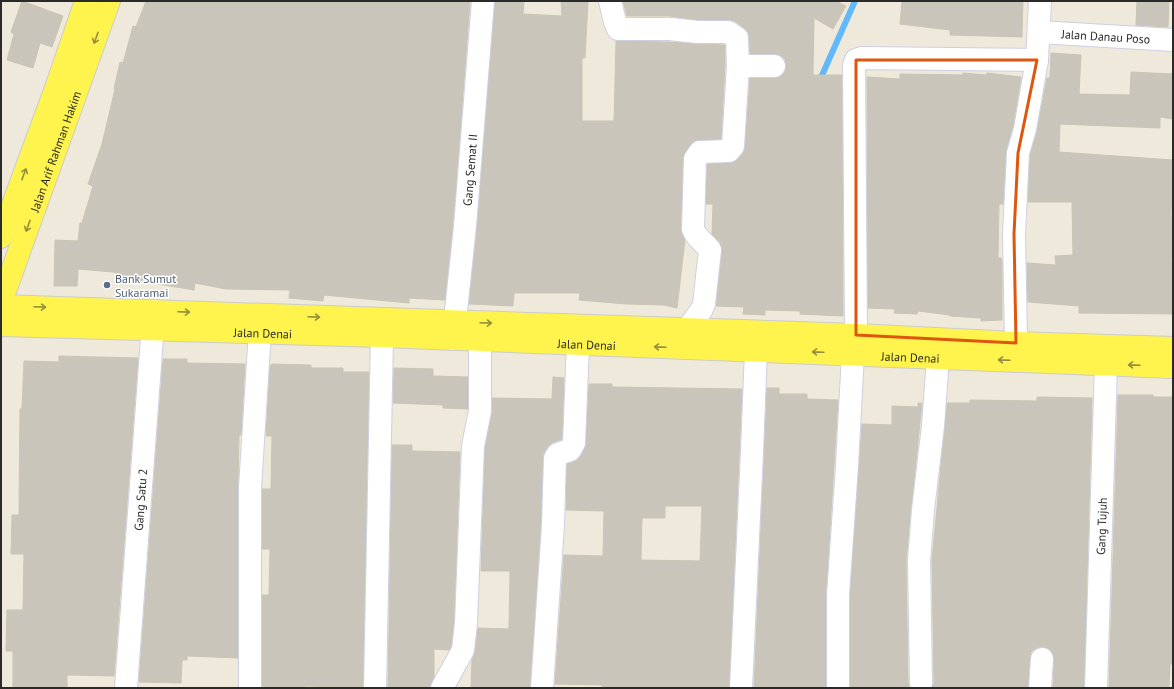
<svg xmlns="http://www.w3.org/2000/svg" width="1174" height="689" viewBox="0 0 1174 689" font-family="'PT Sans',sans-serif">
	<rect width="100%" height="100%" fill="#eee9da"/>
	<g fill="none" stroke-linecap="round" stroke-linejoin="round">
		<!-- stream -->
		<path stroke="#61b8fb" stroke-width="6" d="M819,82L855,1"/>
	</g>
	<!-- building -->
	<path fill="#c9c5ba" stroke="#c9c5b3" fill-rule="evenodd" d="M22,1L63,16L52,47L40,43L33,68L7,60L14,34L11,32Z
		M146,1H470L453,225L445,300L409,298V303L324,295L323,301L289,298L290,290L226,289L195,283L194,290L146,282L113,272L78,269L77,286H54L55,240L78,241L80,223H82L93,186L88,184L102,144L115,89H114L120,62L123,63L133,26L136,27Z
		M495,1H524L523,14L562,16L561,1H588L585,58H582V121H614L616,41L669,42L696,44L725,45V66L721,139L694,141L685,152L683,158L681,229L685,240L677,308L664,305L626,304L579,300L580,293H514L513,306L469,304L477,227Z
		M623,1H836L846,6L833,29L814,18L813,75H842L843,316L800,314V311L765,310V315L743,314L744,307L716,306L722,251L720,242L712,234L713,204H706L707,164L734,162L743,154L745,147L750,78H774L780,77L785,72L786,66L785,59L780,55L774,54H750L748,32L744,28L735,21L728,20H698L670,16H627Z
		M902,1H1023L1022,37L950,35V30L900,24Z
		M1137,1H1169L1168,27L1136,25Z
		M1051,53L1081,55L1079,94L1130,95L1131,72L1173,74V119L1160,117V128L1060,124L1059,152L1173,160L1171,217H1173V241L1171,262H1173V314L1079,313V306L1028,302L1027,263L1056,265L1055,256L1073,255L1072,202H1028L1030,155L1037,131L1047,78H1050Z
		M963,73L986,75L987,73L1021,77L1013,126L1006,152L1003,204H999L998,258H1001L1002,261V320L981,321V318L950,316V315L918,311L917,314L894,313L895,309L868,308L867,77L900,79V74L963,75Z
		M59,356L138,358L114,676L67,675V688H13V651H6L7,610H23L24,554H11L12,515H19L20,409H22L24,361L59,362Z
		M163,359H187V363L245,364L241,435H239L238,488V658L187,656V660H182L181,683L139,682Z
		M272,364L311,365V368H343V372H369L363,688L306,686L305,688H262V595H269L270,549H262V489H271L272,436H266L270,365H272Z
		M394,368L433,369V376L468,377V409L443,408V405L393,403Z
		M553,377L564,378L562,439L554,442L548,446L545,451L543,458L541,524L530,688H471L472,660L475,651L478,628L509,629L510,571H481L485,447L492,413V398L552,399Z
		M589,384H612V387L742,389L729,688H602V685L555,684L564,555L603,556L604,511L566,510L567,464L574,462L580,457L586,444ZM665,506H702L700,561L641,560L642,518H665Z
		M767,388H779V394H807V399L838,400L826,594V688H754Z
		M1118,395H1153V397H1173V664H1170L1169,688H1109Z
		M1037,397L1092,398L1084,688H1053L1054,660L1053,654L1049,649L1042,647L1036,648L1031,652L1030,658L1028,688H932L934,683L932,560L947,403H970V400L1037,401Z
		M918,403H922L911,509L906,560L908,683L910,688H850V595L862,424L892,425V406L918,407Z
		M392,445H412V451L460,452L454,622L451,646L449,650L434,649V678L430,688H388Z"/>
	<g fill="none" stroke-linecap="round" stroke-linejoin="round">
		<defs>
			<g id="minor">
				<path d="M610,1L615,22L618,29H670L697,32H728L737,38L738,66H774"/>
				<path id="s1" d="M1039,32L1173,40"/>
				<path d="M687,330L702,309L704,304L710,250C704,242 696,238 693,229L695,159L700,152L729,151L733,146L738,66"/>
				<path id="s2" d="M453,339L465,226L483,1"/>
				<path d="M1016,343L1014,234L1018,153L1025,129L1037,60L1040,1"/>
				<path d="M921,683L919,560L923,510L933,426L938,358"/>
				<path id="s3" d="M126,688L154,311"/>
				<path d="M250,688V488L261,315"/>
				<path d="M375,688L382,336"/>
				<path d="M442,688L463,650L466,623L473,446L480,411V340"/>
				<path d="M542,688L553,525L555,458L558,454L570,450L574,443L578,344"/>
				<path d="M741,688L752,452L756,350"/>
				<path d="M838,688V595L847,466L853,354L856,335L854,65L856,60L862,58L1037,60"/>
				<path d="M1040,688L1042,659"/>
				<path id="s4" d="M1096,688L1106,364"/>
			</g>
			<g id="major">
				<path d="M1,237L56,88L86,1"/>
				<path id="s5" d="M1,302L109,1"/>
				<path d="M1,306L856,335L1016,343L1173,348"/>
				<path id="s6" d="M1,325L382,336L1173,367"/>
			</g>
		</defs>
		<!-- minor casing -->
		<use href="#minor" stroke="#cfcfe4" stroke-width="24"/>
		<!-- major casing -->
		<use href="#major" stroke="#ccc" stroke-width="24"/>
		<!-- minor -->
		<use href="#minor" stroke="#fff" stroke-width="22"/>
		<!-- major -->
		<use href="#major" stroke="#fff44e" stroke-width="22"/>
	</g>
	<!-- one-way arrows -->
	<defs><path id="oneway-shaft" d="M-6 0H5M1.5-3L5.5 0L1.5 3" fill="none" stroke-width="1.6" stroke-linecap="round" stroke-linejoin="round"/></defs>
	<g stroke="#948f3c">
		<use href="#oneway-shaft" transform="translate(96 38) rotate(110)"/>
		<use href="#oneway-shaft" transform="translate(24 174) rotate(-70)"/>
		<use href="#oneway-shaft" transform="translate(28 226) rotate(110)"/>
		<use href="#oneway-shaft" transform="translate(40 307) rotate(2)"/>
		<use href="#oneway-shaft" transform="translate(184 312) rotate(2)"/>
		<use href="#oneway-shaft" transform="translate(314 317) rotate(2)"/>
		<use href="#oneway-shaft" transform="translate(486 323) rotate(2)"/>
		<use href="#oneway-shaft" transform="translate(660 347) rotate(-178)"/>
		<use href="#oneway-shaft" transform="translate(818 352) rotate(-178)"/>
		<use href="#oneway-shaft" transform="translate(1004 360) rotate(-178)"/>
		<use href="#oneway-shaft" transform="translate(1134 365) rotate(-178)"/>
	</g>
	<!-- marked area -->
	<path fill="none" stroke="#de570e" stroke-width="3" stroke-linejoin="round" d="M856,60H1037L1018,153L1014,234L1016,343L856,335Z"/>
	<!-- markers -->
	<circle fill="#5c6f8a" stroke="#fff" stroke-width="1.5" cx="107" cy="285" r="4"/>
	<g text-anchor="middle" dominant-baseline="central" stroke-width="3" stroke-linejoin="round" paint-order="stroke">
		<!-- street labels -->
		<g font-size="12" fill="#2a2a2a" stroke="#fff">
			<text stroke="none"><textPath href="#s1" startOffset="67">Jalan Danau Poso</textPath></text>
			<text stroke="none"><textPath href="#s5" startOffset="160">Jalan Arif Rahman Hakim</textPath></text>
			<text stroke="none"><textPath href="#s2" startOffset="170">Gang Semat II</textPath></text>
			<text stroke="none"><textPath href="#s6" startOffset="262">Jalan Denai</textPath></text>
			<text stroke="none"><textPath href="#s6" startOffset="586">Jalan Denai</textPath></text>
			<text stroke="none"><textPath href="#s6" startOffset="910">Jalan Denai</textPath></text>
			<text stroke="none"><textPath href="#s3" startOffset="189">Gang Satu 2</textPath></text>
			<text stroke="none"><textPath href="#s4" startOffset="162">Gang Tujuh</textPath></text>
		</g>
		<!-- service labels -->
		<g font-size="12" fill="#4e5e75" stroke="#fff" text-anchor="start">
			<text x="115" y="278">Bank Sumut<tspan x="115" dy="14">Sukaramai</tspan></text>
		</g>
	</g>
	<!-- border -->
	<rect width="1174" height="689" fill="none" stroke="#2a2a2a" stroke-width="4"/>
</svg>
